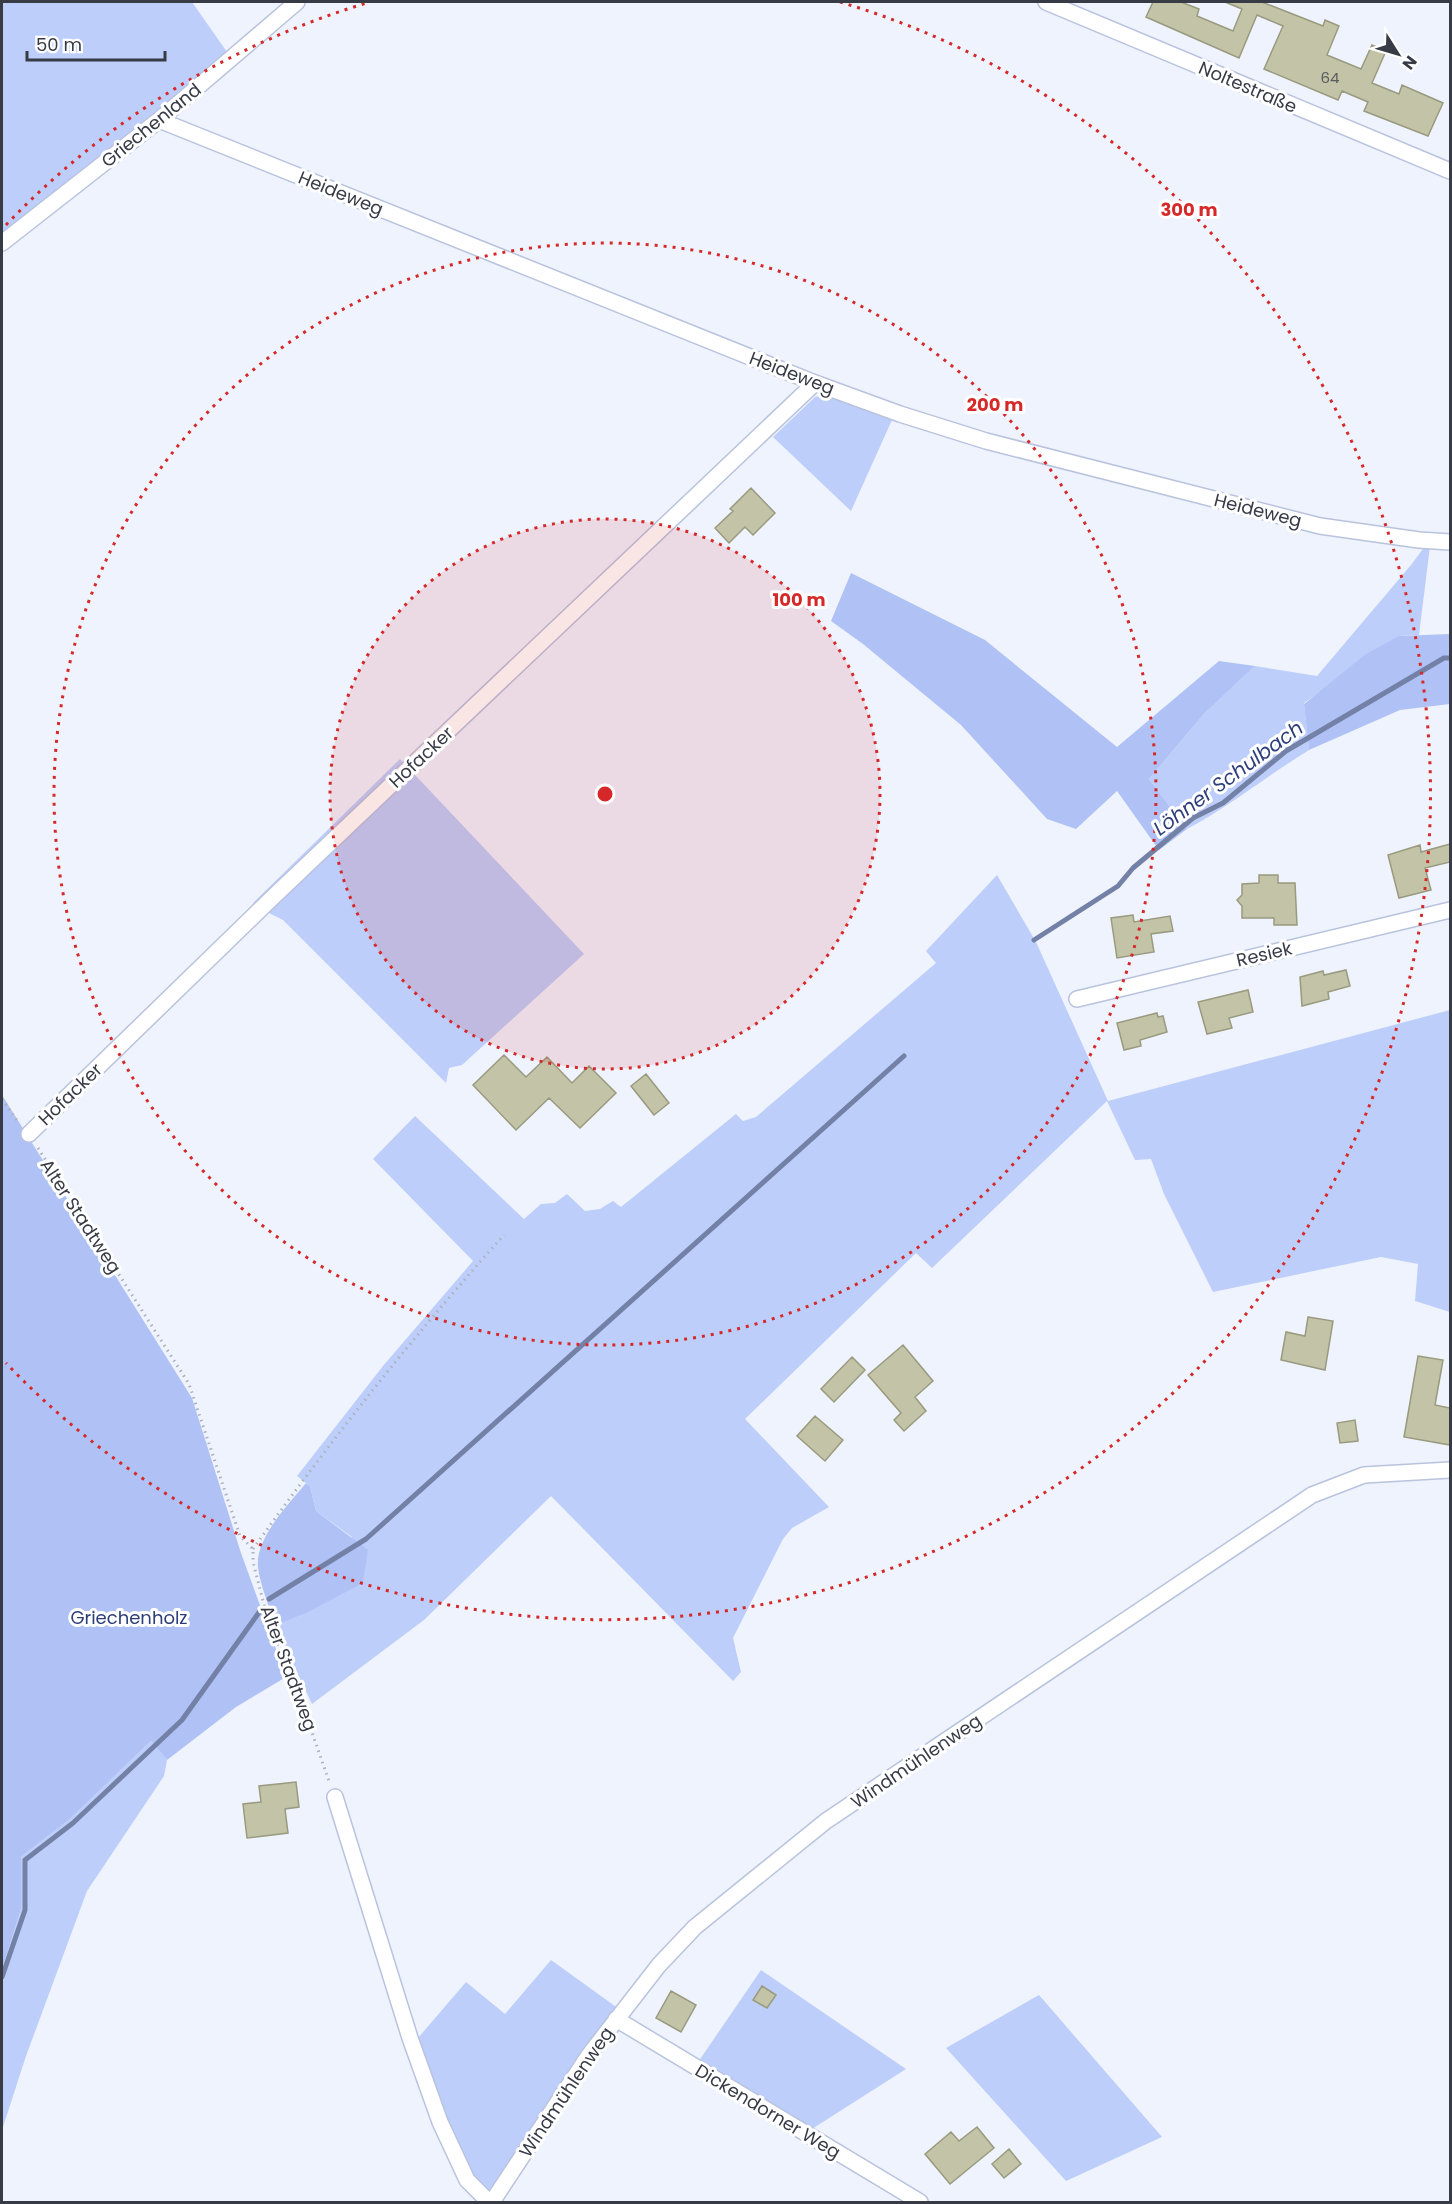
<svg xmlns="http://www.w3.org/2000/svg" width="1452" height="2204" viewBox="0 0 1452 2204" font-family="Poppins,sans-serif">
	<rect width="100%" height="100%" fill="#eef3fe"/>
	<!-- green -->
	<path fill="#bdcefb" d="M2,2H192L234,62L2,248Z
		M824,395L892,420L851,511L773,437L815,397Z
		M1431,538L1419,635L1399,636L1304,703L1309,750C1268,775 1230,806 1187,829L1149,779L1204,714L1255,666L1317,676L1411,565Z
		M400,759L584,954L462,1065L449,1068L446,1083L283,920L269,913H263L253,903Z
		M997,875L1036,942L1108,1101L1450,1010V1312L1415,1301L1418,1264L1381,1257L1213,1292L1164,1194L1151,1159L1135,1160L1107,1101L932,1268L916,1253L745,1419L829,1507L792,1528L783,1539L733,1638L741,1672L733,1681L551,1496L424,1620L312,1704L275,1626L304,1614L352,1537L316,1511L310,1486L297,1476L383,1366L473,1261L373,1159L415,1116L524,1219L541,1204L555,1203L567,1194L585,1211L600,1209L613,1201L621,1207L736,1114L743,1121L756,1117L936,963L926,951Z
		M151,1741L167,1760L164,1776L87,1891L26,2056L2,2130V1970L21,1909V1857L70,1819Z
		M551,1960L619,2009L585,2053L489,2191L471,2178L444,2119L418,2038L466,1982L505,2014Z
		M761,1970L906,2069L801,2136L692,2071Z
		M1039,1995L1162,2137L1066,2181L946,2048Z"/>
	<!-- forest -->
	<path fill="#b0c2f5" d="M851,573L985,640L1117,747L1219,661L1255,666L1204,714L1149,779L1187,829L1159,850L1117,791L1076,829L1047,819L961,725L863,644L831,621Z
		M1450,634V704L1400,710L1309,750L1304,704L1366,654L1399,636Z
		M2,1095L192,1398L241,1553L286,1677L236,1707L167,1760L151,1741L70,1819L21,1857V1909L2,1970Z
		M306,1483L310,1486L316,1511L368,1550L363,1583L304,1614L275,1626C270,1607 260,1586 258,1567C255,1538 289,1504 306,1483Z"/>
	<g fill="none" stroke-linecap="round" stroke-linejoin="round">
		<!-- stream -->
		<path stroke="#7481a7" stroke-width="5" d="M1034,940L1118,886L1133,868L1193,818L1223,803L1286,751L1444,658H1450
			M269,1599L366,1539L904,1056
			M2,1977L25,1910V1860L73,1823L182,1720L260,1611"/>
	</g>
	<!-- building -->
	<path fill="#c3c3a7" stroke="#999a7e" stroke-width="1.5" d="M1153,2H1181L1199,9L1197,16L1233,31L1242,9L1225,2H1262L1323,26L1325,20L1339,26L1327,55L1361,69L1372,45L1386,51L1372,83L1399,94L1402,85L1443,103L1428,136L1364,111L1368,102L1342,91L1338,100L1264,69L1283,26L1257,15L1239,58L1146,17Z
		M751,488L775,513L753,535L745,527L729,543L715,528L733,511L730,509Z
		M1450,844V862L1425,868L1431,890L1399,898L1388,855L1420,845L1421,852Z
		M1259,875H1278V883H1295L1297,925H1274V918H1242V906L1237,900L1242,895V884L1259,883Z
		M1133,915L1134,922L1170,916L1173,931L1151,934L1154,952L1117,958L1111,918Z
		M1346,970L1350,986L1328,992L1329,999L1302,1006L1300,977L1323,971L1324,975Z
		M1248,990L1253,1012L1229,1018L1232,1028L1207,1034L1198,1002Z
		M1157,1013L1158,1017L1163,1016L1167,1032L1140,1040L1141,1046L1124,1050L1117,1023Z
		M504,1055L526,1077L547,1057L572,1083L589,1066L616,1093L580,1128L549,1098L516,1130L473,1085Z
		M646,1074L669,1103L654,1115L631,1086Z
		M1308,1317L1333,1321L1325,1370L1281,1360L1286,1332L1305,1336Z
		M903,1345L933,1381L915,1397L926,1411L904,1431L894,1420L901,1413L868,1375Z
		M1418,1356L1443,1360L1435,1405L1450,1408V1445L1404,1437Z
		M852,1357L865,1370L834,1402L821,1389Z
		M815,1416L843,1440L825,1461L797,1436Z
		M1355,1420L1358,1441L1340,1443L1337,1423Z
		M296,1782L299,1807L285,1809L288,1833L247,1838L243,1804L261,1802L259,1786Z
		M762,1986L776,1995L767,2008L753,2000Z
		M671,1991L696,2005L681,2032L656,2018Z
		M977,2127L994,2148L950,2184L925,2154L951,2132L959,2141Z
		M1009,2149L1021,2164L1004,2178L992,2164Z"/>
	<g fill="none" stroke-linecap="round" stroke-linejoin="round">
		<defs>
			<path id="street" d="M1046,2L1450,171
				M159,120L815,383L900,414L986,441L1320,526L1419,540L1450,542
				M2,243L159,120L297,2
				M1077,999L1450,910
				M29,1134L272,898L815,383
				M335,1797L410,2038L440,2122L467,2180L489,2202
				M616,2019L920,2202
				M492,2202L589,2055L659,1965L695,1927L826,1821L1312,1495L1364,1475L1450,1470"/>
		</defs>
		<!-- street casing -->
		<use href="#street" stroke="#b9c3de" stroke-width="18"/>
		<!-- path -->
		<path stroke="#acb1bc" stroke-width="3" stroke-dasharray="1.5 4.5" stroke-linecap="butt" d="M2,1099L18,1122
			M38,1148L189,1384L240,1536L253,1549V1562L270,1628L288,1664L329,1781
			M253,1549C331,1440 414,1335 504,1235"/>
		<!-- street -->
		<use href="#street" stroke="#fff" stroke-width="15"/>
	</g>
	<!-- distance rings -->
	<circle cx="605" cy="794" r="275" fill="#d62828" fill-opacity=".12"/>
	<g fill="none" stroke="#d62828" stroke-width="3" stroke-dasharray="3 6">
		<circle cx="605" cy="794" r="275"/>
		<circle cx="605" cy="794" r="551"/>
		<path d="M6 225A826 826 0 0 1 370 2M840 2A826 826 0 1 1 6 1363"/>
	</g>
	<g text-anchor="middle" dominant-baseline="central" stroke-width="6" stroke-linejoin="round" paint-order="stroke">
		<!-- number labels -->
		<g font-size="15" fill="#5a5d5e">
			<text x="1330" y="77">64</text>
		</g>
		<!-- street labels -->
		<g font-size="18" fill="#373b46" stroke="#fff">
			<text transform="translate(1248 87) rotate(23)">Noltestraße</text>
			<text transform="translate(151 125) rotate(-39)">Griechenland</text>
			<text transform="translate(341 193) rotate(22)">Heideweg</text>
			<text transform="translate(792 373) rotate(21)">Heideweg</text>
			<text transform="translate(1258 510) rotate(14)">Heideweg</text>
			<text transform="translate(421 757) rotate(-43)">Hofacker</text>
			<text transform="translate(1264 954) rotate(-13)">Resiek</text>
			<text transform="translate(70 1094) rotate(-44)">Hofacker</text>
			<text transform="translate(81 1216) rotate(57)">Alter Stadtweg</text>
			<text transform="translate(289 1668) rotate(70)">Alter Stadtweg</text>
			<text transform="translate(916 1761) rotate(-34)">Windmühlenweg</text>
			<text transform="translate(566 2092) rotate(-56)">Windmühlenweg</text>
			<text transform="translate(768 2111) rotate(31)">Dickendorner Weg</text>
		</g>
		<!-- park labels -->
		<g font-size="18" fill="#2c3d79" stroke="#fff">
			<text x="129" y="1617">Griechenholz</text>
		</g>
		<!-- water labels -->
		<g font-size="20" font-style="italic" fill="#2e3f7b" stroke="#fff">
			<text transform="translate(1228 778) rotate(-36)">Löhner Schulbach</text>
		</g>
	</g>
	<circle cx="605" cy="794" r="9" fill="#d62828" stroke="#fff" stroke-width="3"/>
	<g font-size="18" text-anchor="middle" font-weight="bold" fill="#d62828" stroke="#fff" stroke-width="6" stroke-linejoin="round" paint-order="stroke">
		<text x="1189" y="216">300 m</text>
		<text x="995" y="411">200 m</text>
		<text x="799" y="606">100 m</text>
	</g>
	<!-- border -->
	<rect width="1452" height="2204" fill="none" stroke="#373b46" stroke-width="6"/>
	<!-- north arrow -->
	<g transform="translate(1398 54) rotate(127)" stroke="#ffffff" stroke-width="4.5" paint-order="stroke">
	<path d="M0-4.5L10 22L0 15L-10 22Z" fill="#373b46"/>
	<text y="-9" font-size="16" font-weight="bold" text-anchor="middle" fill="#373b46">N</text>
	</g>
	<!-- scale -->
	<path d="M27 51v9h138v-9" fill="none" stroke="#373b46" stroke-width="3"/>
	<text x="36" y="51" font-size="18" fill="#373b46" stroke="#ffffff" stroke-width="4.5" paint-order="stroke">50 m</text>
</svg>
